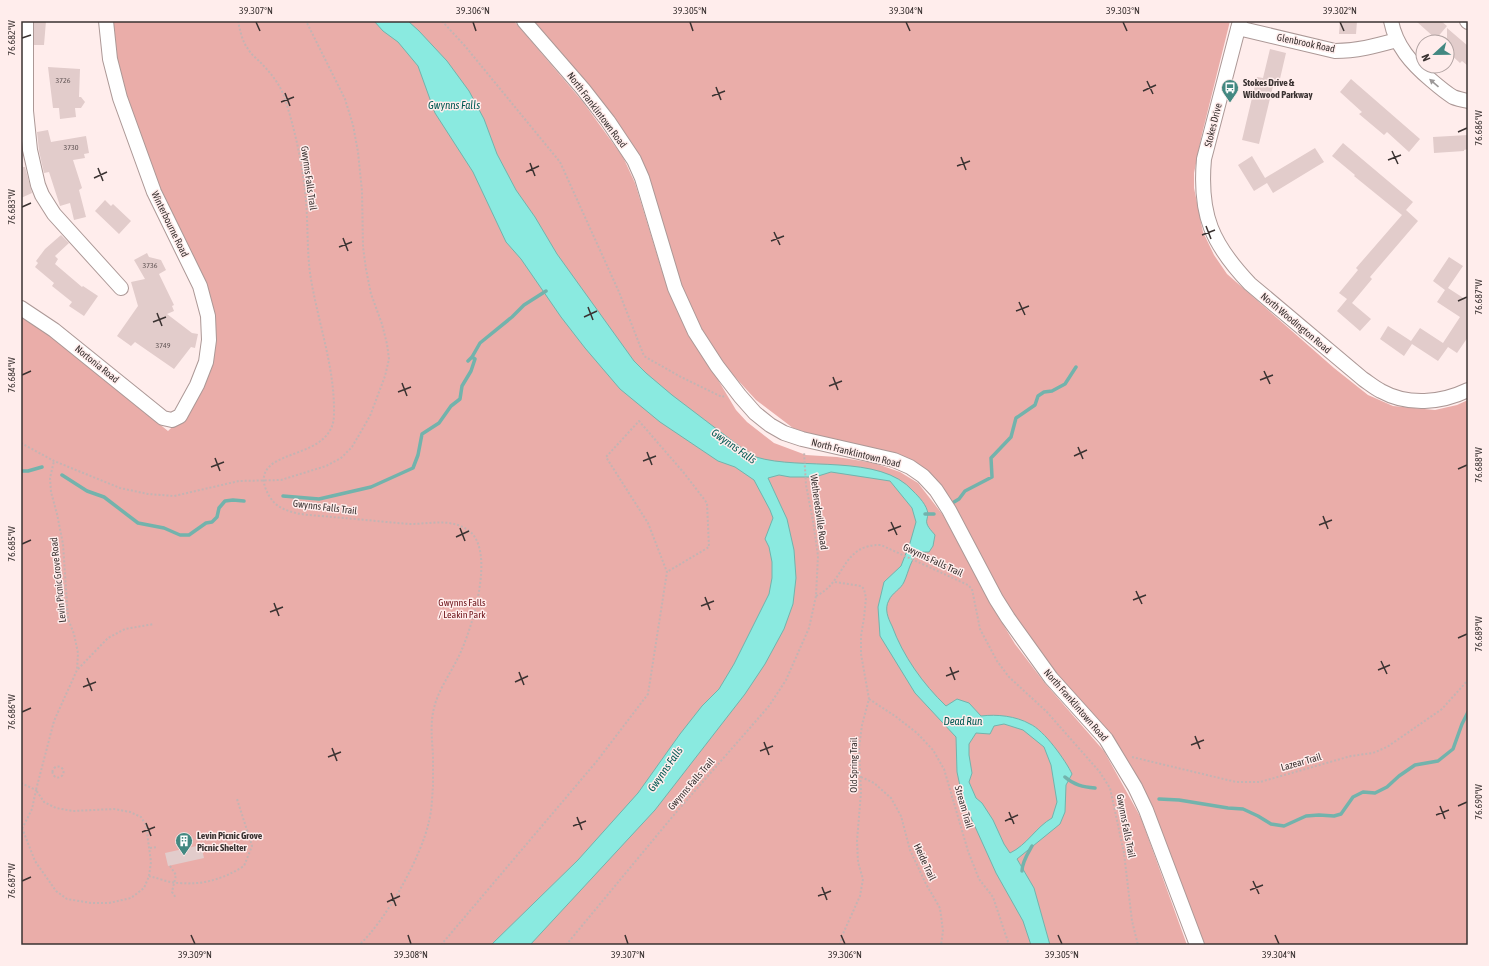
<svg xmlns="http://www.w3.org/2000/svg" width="1489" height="966" viewBox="0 0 1489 966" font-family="'Asap Condensed',sans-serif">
	<rect width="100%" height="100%" fill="#ffedec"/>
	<!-- green -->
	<path fill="#eaada9" d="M110,21H514L583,102L623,157L635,183L662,271L677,311L736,410L747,422L774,443L806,455L837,457L874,463L900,472L918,483L943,515L993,608L1015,644L1044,682L1104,751L1141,818L1187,945H21V317L50,336L168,431L186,414L203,389L209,299L160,193L125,101Z
		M529,21H1230L1202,134L1194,173V188L1203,232L1214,255L1227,274L1334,368L1368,395L1393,406L1435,410L1457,405L1468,400V945H1202L1148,805L1062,684L1021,630L927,474L793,428L756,400L725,366L702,330L683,293L646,181Z"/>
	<!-- water -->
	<path fill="#8aeae0" stroke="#72b3ac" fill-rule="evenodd" d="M374,21H408L419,31L447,61L469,91L484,119L497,154L516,190L535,217L557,254L634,361L646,373L672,395L739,446L756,457C801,471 880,453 913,491C919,497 927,505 928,514C928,516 927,517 927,519C925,525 931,530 935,535L933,546L929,552H919C910,560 909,571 904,582C901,589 892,593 889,600C884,609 888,618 892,626C903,656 923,684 946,706L957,699L969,703L981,716C997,714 1016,716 1030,724C1044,730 1066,761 1072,774L1066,785L1065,812L1060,824L1017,859L1034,888L1050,945H1031L1023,921L996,873L963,800L957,772L956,737L915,693L880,636L878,607L884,582L901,566L910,543L916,522L912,508L890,481L831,472L815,477H790L779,475L768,478L787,519L794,550L796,578L793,604L784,629L765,664L745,694L655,810L530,945H491L578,860L638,793L680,734L702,706L719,689L734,664L769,594L772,578V562L769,547L765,539L773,518L770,510L754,480L735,467L718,461L660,422L620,389L585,348L561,317L521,259L506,242L473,172L435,113L418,66L398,42L383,31ZM1004,724L1023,730L1044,747L1051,765L1057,802L1052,818C1036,827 1027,845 1010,853L1004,844L993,820L982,803L976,798L969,782L972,773L969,755V744L976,733L990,734L994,726Z"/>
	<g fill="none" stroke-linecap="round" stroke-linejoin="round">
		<!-- stream -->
		<path stroke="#72b3ac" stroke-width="3.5" d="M468,361L472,357L480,343L512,317L524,305L546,291
			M21,471H28L42,467
			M62,475L87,491L104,497L138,523L164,528L180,535H189L206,523L212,522L217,517L219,508L225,501L233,500L244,501
			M283,496L319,499L371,487L413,468L418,455L422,434L439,423L451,406L460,399L462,386L471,371L475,359L472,357
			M954,502L959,499L965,491L992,477L991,458L1011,437L1016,418L1035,405L1038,396L1044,392L1052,391L1065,384L1076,367
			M925,514H934
			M1065,777C1074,785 1083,787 1095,788
			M1159,799L1179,800L1228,808L1243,809L1258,816L1271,824L1284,826L1306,816L1319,815L1334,816L1341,814L1353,797L1363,792L1375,793L1387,787L1399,776L1415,765L1438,761L1453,749L1462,724L1468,712
			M1022,871C1022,862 1028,853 1032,846"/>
	</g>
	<!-- building -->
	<path fill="#e2cccb" d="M34,21H46L44,45H34Z
		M1340,21H1357L1356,34H1339Z
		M1416,21H1441L1447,26L1436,39Z
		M1447,28L1468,46V66L1462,61L1460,63L1447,51Z
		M1270,49L1286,53L1279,83L1274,82L1259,144L1242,140L1257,77L1263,78Z
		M48,67L80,69L79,97H81L85,102L81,108H75L76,117L60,119L59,108H53Z
		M1351,79L1420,139L1409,152L1387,132L1384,135L1359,114L1362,112L1340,92Z
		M48,130L51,142L86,136L89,153L84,154L85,158L73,160L82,188L79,190L86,217L74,220L70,203L60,206L49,172L44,173L39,151L37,132Z
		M1468,135V149L1464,150V151L1434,153L1433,137Z
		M1343,143L1413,202L1406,210L1418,221L1370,277L1372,279L1352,303L1371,319L1360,331L1337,311L1347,299L1339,293L1358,270L1356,268L1402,215L1354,176L1355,175L1332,156Z
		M1315,148L1324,162L1273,193L1267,183L1254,191L1238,165L1252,156L1265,178Z
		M21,162L23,167H25L32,193L21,198Z
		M105,200L111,206L113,204L131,221L119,234L95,211Z
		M61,235L69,243L55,256L58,259L55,264L82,287L83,286L98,296L84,316L69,306L72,302L52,286L54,283L35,267L38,263L36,261L45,249Z
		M147,253L149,257L161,260L166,270L159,274L174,305L172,306L174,311L167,314L192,333L198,334L195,348L191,347L174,369L135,342L131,346L117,336L138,306L131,282L145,279L134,260Z
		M1449,257L1463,266L1448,288L1468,301V337L1457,353L1448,347L1438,361L1412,344L1404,356L1380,339L1388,326L1411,341L1420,328L1443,343L1460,317L1437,302L1445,290L1433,281Z
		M201,845L204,858L168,866L165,853Z"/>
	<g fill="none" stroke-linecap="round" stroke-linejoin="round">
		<defs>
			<path id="minor" d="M26,21V111L30,150L38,185L42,195L54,214L121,288
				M524,21L583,89L608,121L634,160L642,178L675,288L695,332L717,366L740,396L755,413L770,425L784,433L802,439L894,460L910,467L923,476L936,490L949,510L996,599L1008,618L1051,678L1106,739L1135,787L1146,810L1197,945
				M1240,21L1204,159C1199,215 1212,244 1250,284L1363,379C1369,383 1375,388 1381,391C1408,406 1441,403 1468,390
				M1391,21C1396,46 1411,63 1431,80C1438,86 1445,92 1453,97C1458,99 1463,100 1468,101
				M1467,21L1468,22
				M1238,28L1335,51C1357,51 1375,46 1397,40
				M21,308L54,330L163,418L172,420L180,416L197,385L206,362L209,340L208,316L200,286L154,192L120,98L110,59L106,21"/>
		</defs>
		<!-- minor casing -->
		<use href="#minor" stroke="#ac9896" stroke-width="16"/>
		<!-- path -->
		<path stroke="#c3b4b3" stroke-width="2" stroke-dasharray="2 2" stroke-linecap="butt" d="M238,21C240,30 242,41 248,49C251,54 256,58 260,62C270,72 279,83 284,96C295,129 303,166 306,201C308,225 307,249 310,273C317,320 335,366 334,414C334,461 259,447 264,483C266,492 272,503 280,507C295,516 316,515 332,517C358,519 384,522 410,524C430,524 450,518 468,530C496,549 473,624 462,649C454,669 439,687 434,708C430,724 432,739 433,756C433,766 433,776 433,786C432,797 432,810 429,821C422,856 385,922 359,945
			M442,21L465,46L560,162L619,292L644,356L679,376L722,397L724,396
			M21,443L54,461L120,488L148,494L174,496L239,481L281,480L326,466L341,458L352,447L370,416L385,376L389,359L387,344L382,324L371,294L366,269L363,247L362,191L358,152L353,125L345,99L306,21
			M835,582L861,586L864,589L866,598L864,618L861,636V654L869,699L862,725L859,748L861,792L857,841L858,862L863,879L860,896L842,936L840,945
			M816,596C846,582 841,544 881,545L968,585L972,589L980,629L997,661L1009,677L1047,712L1099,771L1110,788L1124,853L1132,921L1138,945
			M78,669L108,638L125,629L154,624
			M869,699L895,716L917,733L933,750L944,769L968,851L979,879L993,897L1009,945
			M1132,757L1236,782H1260L1351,756L1373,753L1387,747L1442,709L1468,680
			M52.5 772a5.5 5.5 0 1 1 11 0a5.5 5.5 0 1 1-11 0Z
			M861,777L874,783L891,798L901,816L910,850L926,884L940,908L943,931L941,945
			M21,783L36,790L32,809L21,831
			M22,828L35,861L56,891L67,899L91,903H109L131,898L144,888L149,876L151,862L146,825L141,817L130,812L114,809L73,811L56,808L44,802L36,790L54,721L77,670L78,653L74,634L68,619L63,544L57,514L51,492L50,478L54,461
			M150,848L157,847
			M170,866L176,875L172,892L176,898
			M149,876C158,878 169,883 179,883C204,885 223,879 244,866L252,846L237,799
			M441,945L597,761L648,694L667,572L648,523L606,457L639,421L684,473L707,503L709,547L667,572
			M566,945L673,816L769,706L786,680L809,628L816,596L818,556L813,521L806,485L804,452"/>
		<!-- minor -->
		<use href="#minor" stroke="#fff" stroke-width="14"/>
	</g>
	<!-- one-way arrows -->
	<defs><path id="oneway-solid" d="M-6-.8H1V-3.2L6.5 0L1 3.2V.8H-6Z"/></defs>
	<use fill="#9c9898" href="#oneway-solid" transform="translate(1434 83) rotate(-139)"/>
	<!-- ticks -->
	<path fill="none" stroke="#3a3231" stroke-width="1.5" d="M256,22L260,31M473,22L476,31M690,22L693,31M906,22L910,31M1123,22L1127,31M1340,22L1344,31M22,38L31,35M1147,81L1153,94M716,87L721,100M1143,91L1156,85M285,93L290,106M712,96L725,91M281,102L294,97M1458,132L1467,128M1392,151L1398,164M961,157L966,170M1388,160L1401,155M530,163L535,176M957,166L970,161M98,168L103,181M526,172L539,166M94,178L107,172M22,207L31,203M1206,226L1211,239M774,232L780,245M1202,235L1215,230M343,238L348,251M771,241L784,236M339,247L352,242M1458,301L1467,297M1019,302L1025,315M588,307L593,320M1016,311L1029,306M157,313L162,326M584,317L597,311M153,322L166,317M1264,371L1270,384M22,375L31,371M833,377L838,390M1260,380L1273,375M402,383L407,396M829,386L842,381M398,392L411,387M1078,447L1083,459M647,452L652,465M1074,456L1087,450M215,458L220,471M643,461L656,456M211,467L224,462M1458,469L1467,465M1323,516L1328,529M891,522L897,535M1319,525L1332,520M460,528L465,541M888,531L901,526M456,537L469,531M22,544L31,540M1136,591L1142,604M705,597L710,610M1133,600L1146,595M274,603L279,616M701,606L714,601M270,612L283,607M1458,638L1467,634M1381,661L1387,674M950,667L955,680M1378,670L1390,665M519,672L524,685M946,676L959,671M87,678L92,691M515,682L528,676M83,687L96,682M22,712L31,708M1195,736L1200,749M764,742L769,755M1191,745L1204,740M332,748L337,761M760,751L773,746M328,757L341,752M1440,806L1445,819M1458,806L1467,802M1009,812L1014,824M1436,815L1449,810M577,817L582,830M1005,821L1018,815M146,823L151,836M573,826L586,821M142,832L155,827M22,881L31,877M1253,881L1259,894M822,887L827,900M1250,890L1263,885M391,893L396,906M818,896L831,891M387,902L400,896M191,935L195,944M408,935L411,944M625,935L628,944M841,935L845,944M1058,935L1062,944M1275,935L1279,944"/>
	<!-- icons -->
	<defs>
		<symbol id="bus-pin" viewBox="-11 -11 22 30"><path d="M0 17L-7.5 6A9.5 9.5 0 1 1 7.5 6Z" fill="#428881" stroke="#ffedec"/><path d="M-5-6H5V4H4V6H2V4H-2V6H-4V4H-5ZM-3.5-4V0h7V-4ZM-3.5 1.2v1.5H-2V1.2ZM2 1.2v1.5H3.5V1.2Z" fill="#fff"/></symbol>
		<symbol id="building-pin" viewBox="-11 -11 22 30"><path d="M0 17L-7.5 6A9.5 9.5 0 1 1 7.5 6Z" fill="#428881" stroke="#ffedec"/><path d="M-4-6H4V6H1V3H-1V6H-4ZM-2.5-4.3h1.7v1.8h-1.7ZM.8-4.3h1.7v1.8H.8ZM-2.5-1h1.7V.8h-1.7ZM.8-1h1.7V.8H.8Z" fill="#fff"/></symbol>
	</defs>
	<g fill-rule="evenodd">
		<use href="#bus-pin" x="1220" y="78" width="20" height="27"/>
		<use href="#building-pin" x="174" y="831" width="20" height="27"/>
	</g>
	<g text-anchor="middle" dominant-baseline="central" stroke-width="3" stroke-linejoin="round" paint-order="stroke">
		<!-- number labels -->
		<g font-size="8" fill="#645858">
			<text x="63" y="80">3726</text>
			<text x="71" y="147">3730</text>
			<text x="150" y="265">3736</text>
			<text x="163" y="345">3749</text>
		</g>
		<!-- street labels -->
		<g font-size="10" fill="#3a3231" stroke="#ffedec">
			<text transform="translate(1306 43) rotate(12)">Glenbrook Road</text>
			<text transform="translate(597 110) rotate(53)">North Franklintown Road</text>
			<text transform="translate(1213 125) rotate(-76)">Stokes Drive</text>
			<text transform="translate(309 178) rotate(82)">Gwynns Falls Trail</text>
			<text transform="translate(170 224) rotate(64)">Winterbourne Road</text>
			<text transform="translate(1296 323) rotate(40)">North Woodington Road</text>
			<text transform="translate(97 364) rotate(39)">Nortonia Road</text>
			<text transform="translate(856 453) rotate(14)">North Franklintown Road</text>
			<text transform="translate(325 507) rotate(7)">Gwynns Falls Trail</text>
			<text transform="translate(819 512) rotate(82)">Wetheredsville Road</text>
			<text transform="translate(933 560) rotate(25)">Gwynns Falls Trail</text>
			<text transform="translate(58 580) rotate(-96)">Levin Picnic Grove Road</text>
			<text transform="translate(1076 705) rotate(49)">North Franklintown Road</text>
			<text transform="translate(1301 762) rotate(-16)">Lazear Trail</text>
			<text transform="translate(853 765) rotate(-90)">Old Spring Trail</text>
			<text transform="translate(691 784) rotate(-49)">Gwynns Falls Trail</text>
			<text transform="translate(964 807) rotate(74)">Stream Trail</text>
			<text transform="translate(1126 826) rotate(79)">Gwynns Falls Trail</text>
			<text transform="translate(925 862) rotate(65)">Heide Trail</text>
		</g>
		<!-- poi labels -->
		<g font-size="10" font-weight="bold" fill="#3a3231" stroke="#ffedec" text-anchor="start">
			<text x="1243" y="82">Stokes Drive &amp;<tspan x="1243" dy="12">Wildwood Parkway</tspan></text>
			<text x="197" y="835">Levin Picnic Grove<tspan x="197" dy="12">Picnic Shelter</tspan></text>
		</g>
		<!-- park labels -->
		<g font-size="10" fill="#6e151b" stroke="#ffedec">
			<text x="462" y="602">Gwynns Falls<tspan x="462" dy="12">/ Leakin Park</tspan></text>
		</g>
		<!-- water labels -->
		<g font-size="11" font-style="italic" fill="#005953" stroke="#ffedec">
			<text x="454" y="105">Gwynns Falls</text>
			<text transform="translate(734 446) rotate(35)">Gwynns Falls</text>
			<text x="963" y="721">Dead Run</text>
			<text transform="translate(665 769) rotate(-55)">Gwynns Falls</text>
		</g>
	</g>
	<!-- border -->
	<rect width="1489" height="966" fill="none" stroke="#ffedec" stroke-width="44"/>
	<!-- north arrow -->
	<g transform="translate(1435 54) rotate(248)"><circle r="19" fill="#ffedec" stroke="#b0a2a1"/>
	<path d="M0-3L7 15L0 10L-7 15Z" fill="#428881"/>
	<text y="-6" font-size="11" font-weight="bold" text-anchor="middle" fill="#3a3231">N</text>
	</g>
	<rect x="22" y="22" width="1445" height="922" fill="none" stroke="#3a3231" stroke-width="1.5"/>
	<g font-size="10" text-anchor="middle" fill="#3a3231">
		<text x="256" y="14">39.307°N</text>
		<text x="473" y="14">39.306°N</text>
		<text x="690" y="14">39.305°N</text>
		<text x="906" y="14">39.304°N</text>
		<text x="1123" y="14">39.303°N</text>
		<text x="1340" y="14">39.302°N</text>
		<text transform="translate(11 38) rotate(-90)" y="4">76.682°W</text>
		<text transform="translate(1478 128) rotate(-90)" y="4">76.686°W</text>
		<text transform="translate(11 207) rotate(-90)" y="4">76.683°W</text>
		<text transform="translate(1478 297) rotate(-90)" y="4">76.687°W</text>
		<text transform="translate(11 375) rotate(-90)" y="4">76.684°W</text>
		<text transform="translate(1478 465) rotate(-90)" y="4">76.688°W</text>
		<text transform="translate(11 544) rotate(-90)" y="4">76.685°W</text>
		<text transform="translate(1478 634) rotate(-90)" y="4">76.689°W</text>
		<text transform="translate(11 712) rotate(-90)" y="4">76.686°W</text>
		<text transform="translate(1478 802) rotate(-90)" y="4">76.690°W</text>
		<text transform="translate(11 881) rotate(-90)" y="4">76.687°W</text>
		<text x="195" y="958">39.309°N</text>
		<text x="411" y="958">39.308°N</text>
		<text x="628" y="958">39.307°N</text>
		<text x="845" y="958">39.306°N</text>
		<text x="1062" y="958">39.305°N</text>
		<text x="1279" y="958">39.304°N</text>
	</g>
</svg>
